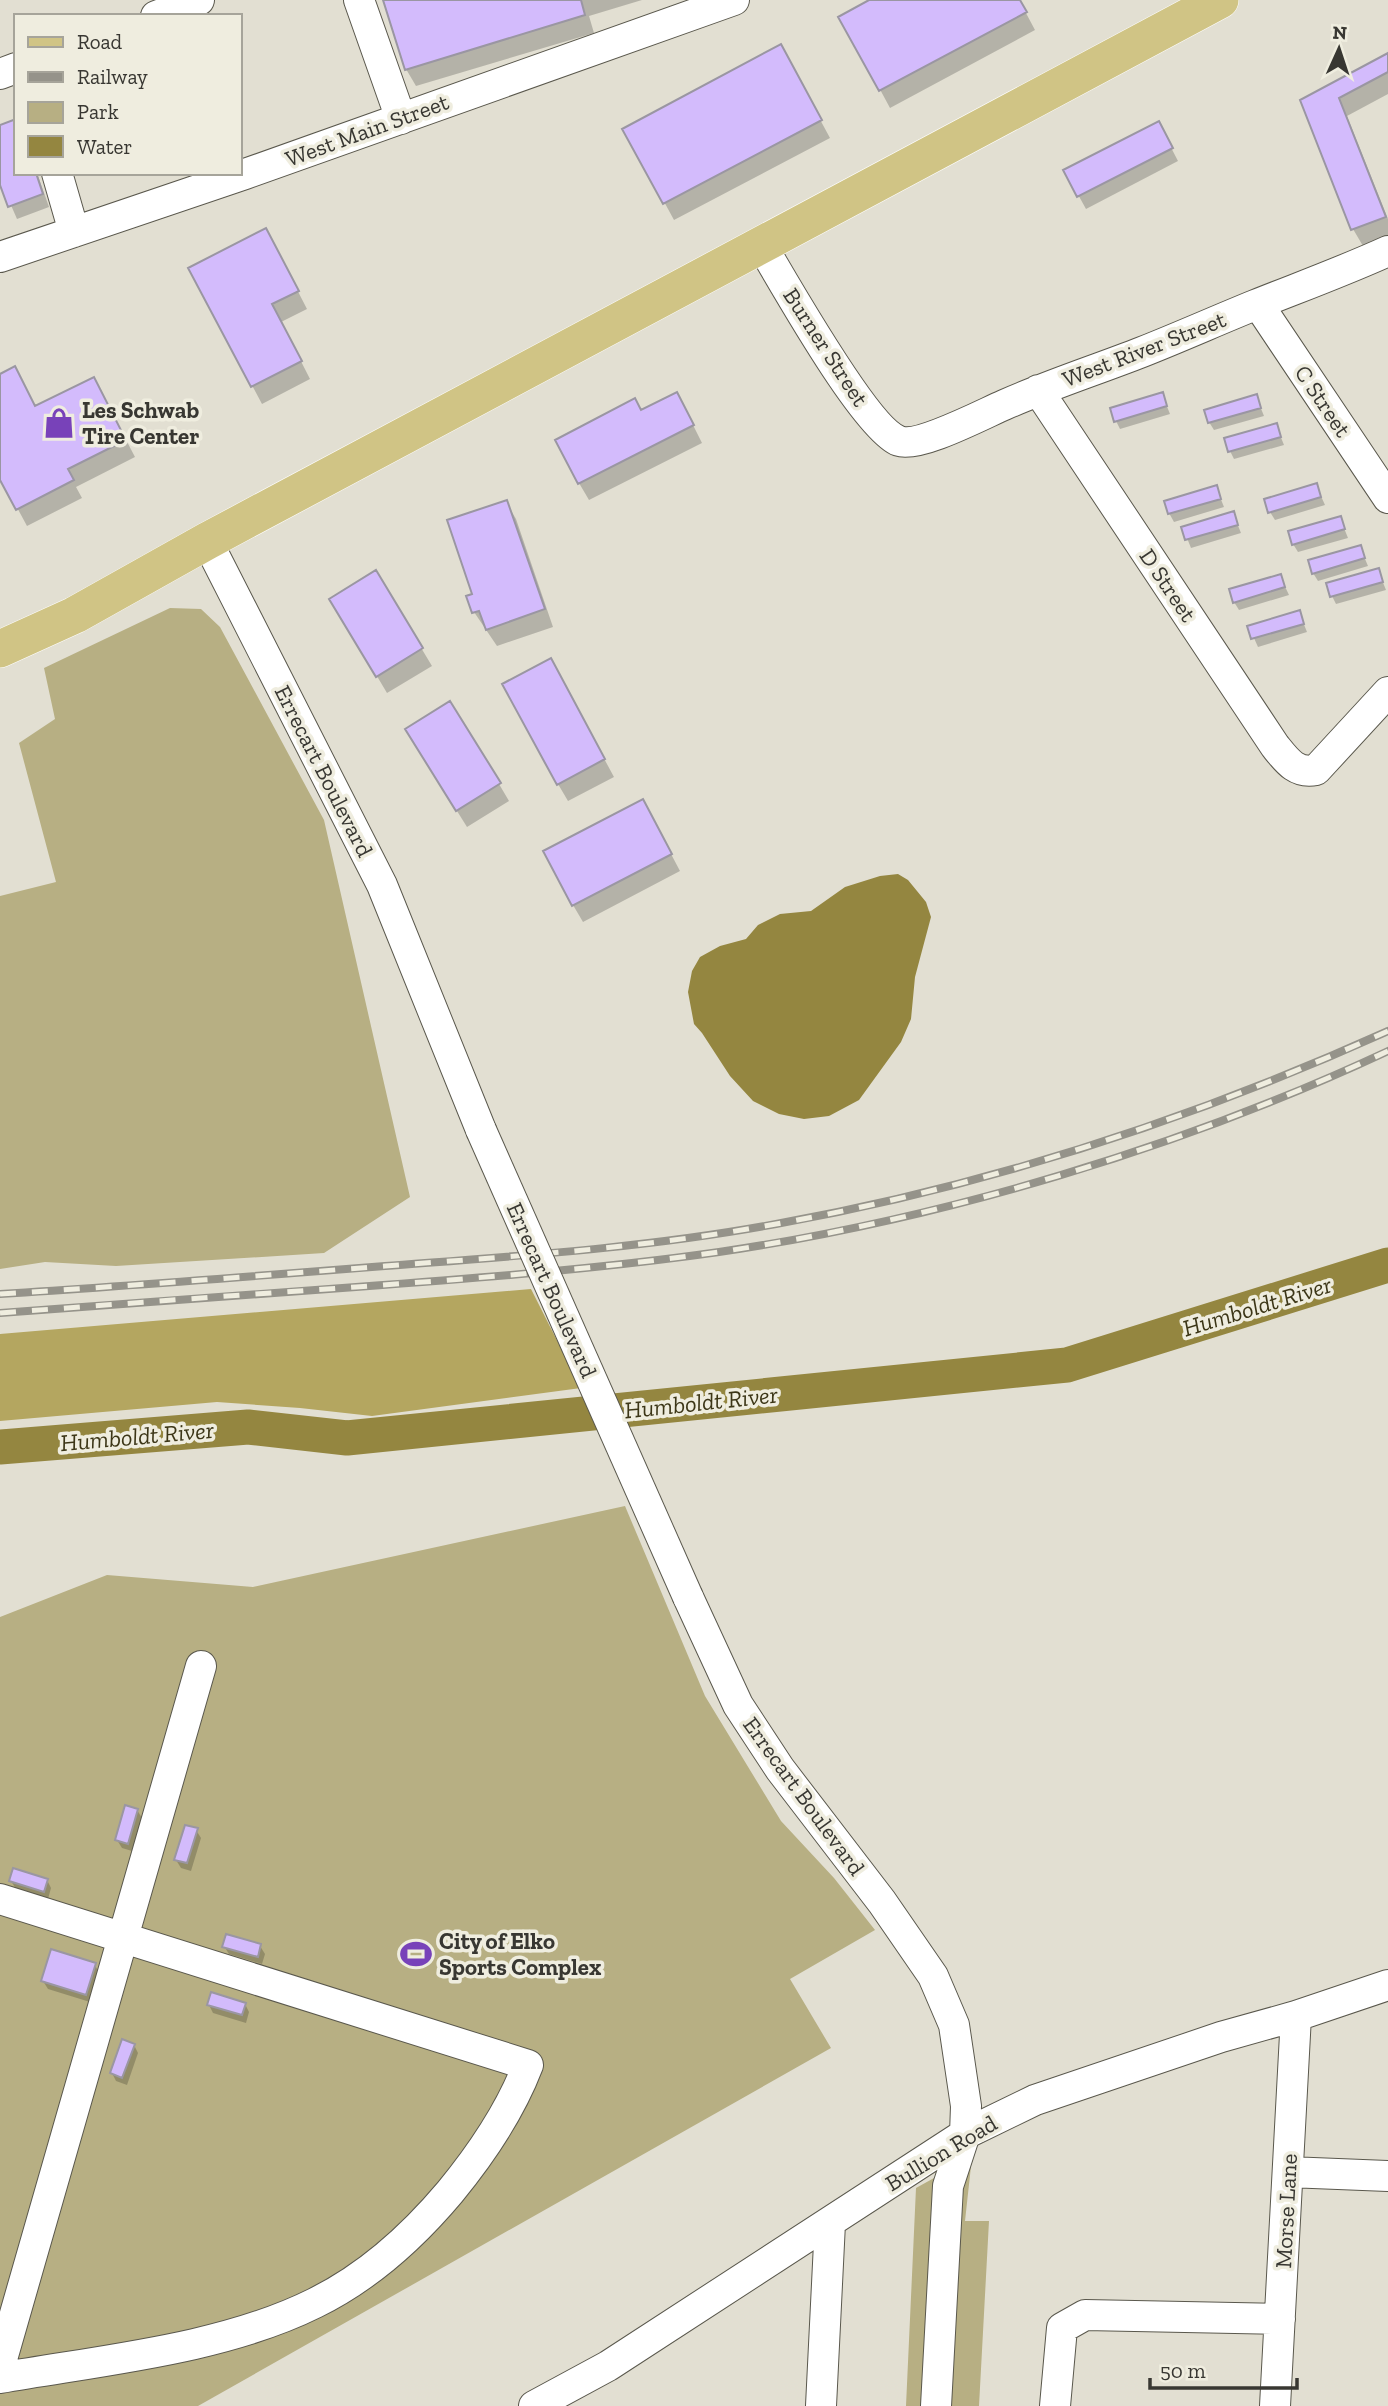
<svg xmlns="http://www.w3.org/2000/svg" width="1388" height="2406" viewBox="0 0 1388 2406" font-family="'Zilla Slab',serif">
	<rect width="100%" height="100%" fill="#e2dfd2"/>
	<!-- green -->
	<path fill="#b7af83" d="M170,608L201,609L220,627L324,820L410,1197L324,1253L116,1266L45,1262L0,1269V896L56,882L19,743L55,719L44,668Z
		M625,1506L705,1696L781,1821L834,1878L875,1930L790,1979L831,2048L198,2406H0V1617L107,1575L253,1587Z
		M972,2157L965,2221H989L979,2406H906L916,2188Z"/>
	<!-- forest -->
	<path fill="#b4a660" d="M531,1289L581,1388L372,1416L300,1408L217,1402L0,1421V1334Z"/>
	<!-- water -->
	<path fill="#948640" d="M898,874L908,880L926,902L931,917L915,977L911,1019L901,1042L859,1100L829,1116L804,1119L779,1114L753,1101L730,1076L702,1033L694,1024L688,992L692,971L700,957L720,946L746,939L758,925L780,914L811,911L845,887L880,876Z"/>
	<!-- shadow -->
	<path fill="#0003" d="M385,0H642L589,16L594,33L416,86L406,69Z
		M873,0H1019L1035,30L890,108L841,17Z
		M1388,55V94L1347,116L1388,219V236L1363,246L1353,229L1302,101Z
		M790,64L830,138L674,220L625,130Z
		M0,127L16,173H37L49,207L17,219L0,180Z
		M1165,136L1178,161L1086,209L1065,171Z
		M275,247L307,309L281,322L310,379L262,404L190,269Z
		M0,376L36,408L103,396L135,457L76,487L82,498L27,526L0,476Z
		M1162,394L1170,414L1120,429L1116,421Z
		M1256,396L1264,416L1214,430L1209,422Z
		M686,411L702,443L589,500L579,483L641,412Z
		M1276,425L1284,445L1234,459L1230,451Z
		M1316,485L1325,505L1275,520L1270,512Z
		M1216,487L1224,507L1174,522L1169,513Z
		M506,502L516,519L553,627L497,646L474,612V595Z
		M1233,513L1241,533L1191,548L1183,528Z
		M1340,518L1348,538L1298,552L1293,544Z
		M1360,547L1368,566L1318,581L1313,573Z
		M1378,570L1386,590L1336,604L1332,596Z
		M376,573L432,666L387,693L331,599Z
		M1280,576L1289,595L1239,610L1234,602Z
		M1299,612L1307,632L1258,647L1249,627Z
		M560,677L614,777L568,801L558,784Z
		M417,747L499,784L509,801L467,827Z
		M652,818L680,871L583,922L573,905Z
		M137,1810L142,1818L132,1851L122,1848L117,1840Z
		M196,1830L201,1838L191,1871L181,1868L176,1860Z
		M47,1880L51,1888L48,1899L16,1889L11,1881Z
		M224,1946H260L265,1954L262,1964L229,1954Z
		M94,1964L99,1972L90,2002L48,1989L43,1981Z
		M245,2004L249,2012L246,2023L213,2013L209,2005Z
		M134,2045L138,2053L127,2085L116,2081L112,2073Z"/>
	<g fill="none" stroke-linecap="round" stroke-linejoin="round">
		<!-- river -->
		<path stroke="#948640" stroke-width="35" d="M0,1447L248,1427L347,1438L1067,1365L1388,1265"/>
	</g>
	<!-- building -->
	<path fill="#d3bbfc" stroke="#9a96a2" stroke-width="2" d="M383,0H581L585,15L405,70Z
		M869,0H1020L1027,12L879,91L838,17Z
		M781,44L822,120L663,204L622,129Z
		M1388,53V72L1339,98L1386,217L1351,230L1300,100Z
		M16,119V173H36L43,194L8,207L0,185V125Z
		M1159,121L1173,148L1077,197L1063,170Z
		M266,228L299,291L272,304L302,361L251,387L188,268Z
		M15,366L35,406L94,377L126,440L68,469L74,480L16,510L0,480V374Z
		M677,392L694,425L578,484L555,440L635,398L641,410Z
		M1163,392L1167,406L1114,422L1110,408Z
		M1257,394L1261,408L1208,423L1204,410Z
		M1277,423L1281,437L1228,452L1224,438Z
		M1317,483L1321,497L1268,513L1264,499Z
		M1217,485L1221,499L1168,514L1164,501Z
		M507,500L545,609L486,630L479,611L472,613L466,596L472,594L447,520Z
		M1234,511L1238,525L1185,540L1181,527Z
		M1341,516L1345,529L1292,545L1288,531Z
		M1361,545L1365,558L1312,574L1308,560Z
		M1379,568L1383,582L1330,597L1326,583Z
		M376,570L423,648L376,677L329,599Z
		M1281,574L1285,587L1233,603L1229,589Z
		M1300,610L1304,624L1251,639L1247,626Z
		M551,658L605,759L557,785L502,684Z
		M450,701L501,783L456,811L405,729Z
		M643,799L672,854L572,906L543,851Z
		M125,1805L138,1809L128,1844L115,1840Z
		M185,1825L198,1828L187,1863L174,1860Z
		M13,1868L48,1879L44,1892L9,1881Z
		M226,1934L261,1944L258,1957L222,1947Z
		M51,1949L96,1963L86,1995L41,1981Z
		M211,1992L246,2003L242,2015L207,2005Z
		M122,2039L135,2044L122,2078L110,2073Z"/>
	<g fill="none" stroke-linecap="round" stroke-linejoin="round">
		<defs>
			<path id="minor" d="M359,0L401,119
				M156,16L199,0
				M0,74L16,68
				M57,173L74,232
				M762,246C784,283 866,429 899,441C919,448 983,414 1004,405C1049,385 1096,370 1142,352C1180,337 1218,320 1255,305C1300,287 1344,271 1388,251
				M0,257L245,174L734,0
				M1258,304L1388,498
				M1038,390L1275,746C1287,761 1296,774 1316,770L1388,692
				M207,541L382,885L481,1130
				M688,1597L738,1705L780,1769L882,1902L933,1976L954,2025L966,2106L965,2134L948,2186L936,2406
				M0,1899L528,2065C510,2112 482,2153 450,2192C413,2236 368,2277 315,2303C223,2349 102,2360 0,2378
				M1288,2172L1388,2176
				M0,2366L201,1666
				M534,2406L608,2366L965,2134L1035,2100L1221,2037L1296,2016L1388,1985
				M821,2406L830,2223
				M1055,2406L1062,2328L1085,2315L1280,2319
				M1275,2406L1296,2016"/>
			<path id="major" d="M0,649L75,615L207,541L1220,0"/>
		</defs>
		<!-- minor casing -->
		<use href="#minor" stroke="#5a584d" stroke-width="32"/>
		<!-- major casing -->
		<use href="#major" stroke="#fff" stroke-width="38"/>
		<!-- minor -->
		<use href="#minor" stroke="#fff" stroke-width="30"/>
		<!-- major -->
		<use href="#major" stroke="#d0c485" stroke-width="37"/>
		<defs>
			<path id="rail" d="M0,1294C128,1286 257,1276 385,1266C516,1256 647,1248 776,1224C987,1186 1193,1119 1388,1031
				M0,1313C119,1304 238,1295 356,1287C478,1278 599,1269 719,1252C943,1219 1183,1147 1388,1051"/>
		</defs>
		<!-- rail casing -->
		<use href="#rail" stroke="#95938a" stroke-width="8"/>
		<!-- rail -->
		<use href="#rail" stroke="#efeddf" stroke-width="5" stroke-dasharray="16" stroke-linecap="butt"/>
		<defs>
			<path id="minor-bridge" d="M481,1130L688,1597"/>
		</defs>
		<!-- minor-bridge casing -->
		<use href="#minor-bridge" stroke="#5a584d" stroke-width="32" stroke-linecap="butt"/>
		<!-- minor-bridge -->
		<use href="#minor-bridge" stroke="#fff" stroke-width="30"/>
	</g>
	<!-- icons -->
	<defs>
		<symbol id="shop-bare" viewBox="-9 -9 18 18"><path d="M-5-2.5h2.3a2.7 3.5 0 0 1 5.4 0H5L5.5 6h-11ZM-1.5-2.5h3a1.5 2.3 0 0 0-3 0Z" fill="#7842b9" stroke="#efeddf" stroke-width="2.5" paint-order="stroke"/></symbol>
		<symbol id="stadium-bare" viewBox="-9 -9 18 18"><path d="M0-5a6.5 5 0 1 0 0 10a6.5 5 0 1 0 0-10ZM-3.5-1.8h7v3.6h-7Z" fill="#7842b9" stroke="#efeddf" stroke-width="2.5" paint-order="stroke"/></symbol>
	</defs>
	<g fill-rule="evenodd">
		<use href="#shop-bare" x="37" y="401" width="44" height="44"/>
		<use href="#stadium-bare" x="394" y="1932" width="44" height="44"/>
	</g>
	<g text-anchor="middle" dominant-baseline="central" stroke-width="7" stroke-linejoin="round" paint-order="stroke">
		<!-- street labels -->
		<g font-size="23" fill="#383732" stroke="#efeddf">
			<text transform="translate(367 130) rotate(-20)">West Main Street</text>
			<text transform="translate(826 347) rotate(57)">Burner Street</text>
			<text transform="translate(1144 349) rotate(-21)">West River Street</text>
			<text transform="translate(1323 401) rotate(56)">C Street</text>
			<text transform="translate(1168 585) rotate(56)">D Street</text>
			<text transform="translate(324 771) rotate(63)">Errecart Boulevard</text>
			<text transform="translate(552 1290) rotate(66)">Errecart Boulevard</text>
			<text transform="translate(804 1796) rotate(54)">Errecart Boulevard</text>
			<text transform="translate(941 2153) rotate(-31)">Bullion Road</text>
			<text transform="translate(1286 2211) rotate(-87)">Morse Lane</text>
		</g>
		<!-- poi labels -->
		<g font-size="23" font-weight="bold" fill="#383732" stroke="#efeddf" text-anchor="start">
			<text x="82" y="410">Les Schwab<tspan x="82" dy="26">Tire Center</tspan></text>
			<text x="439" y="1941">City of Elko<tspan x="439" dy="26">Sports Complex</tspan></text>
		</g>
		<!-- water labels -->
		<g font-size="24" font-style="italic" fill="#3c3617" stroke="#efeddf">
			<text transform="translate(1257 1306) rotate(-17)">Humboldt River</text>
			<text transform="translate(701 1402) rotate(-6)">Humboldt River</text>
			<text transform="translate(137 1436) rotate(-5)">Humboldt River</text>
		</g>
	</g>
	<!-- legend -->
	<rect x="14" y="14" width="228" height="161" fill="#efeddf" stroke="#a6a49a" stroke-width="2"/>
	<rect x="28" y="37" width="35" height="10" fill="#d0c485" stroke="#a6a49a" stroke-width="2"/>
	<text x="77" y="49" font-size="21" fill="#383732">Road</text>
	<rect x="28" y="72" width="35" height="10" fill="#95938a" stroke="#a6a49a" stroke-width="2"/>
	<text x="77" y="84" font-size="21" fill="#383732">Railway</text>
	<rect x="28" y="102" width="35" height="21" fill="#b7af83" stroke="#a6a49a" stroke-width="2"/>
	<text x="77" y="119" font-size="21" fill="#383732">Park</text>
	<rect x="28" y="136" width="35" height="21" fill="#948640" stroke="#a6a49a" stroke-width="2"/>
	<text x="77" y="154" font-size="21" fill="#383732">Water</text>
	<!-- north arrow -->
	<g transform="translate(1339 49) rotate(3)" stroke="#efeddf" stroke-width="5" paint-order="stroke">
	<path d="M0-5L12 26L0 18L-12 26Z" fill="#383732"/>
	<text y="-10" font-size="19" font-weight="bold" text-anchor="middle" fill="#383732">N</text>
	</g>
	<!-- scale -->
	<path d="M1150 2378v10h147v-10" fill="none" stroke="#383732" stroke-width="3.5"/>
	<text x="1160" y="2378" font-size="21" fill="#383732" stroke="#efeddf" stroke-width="5" paint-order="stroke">50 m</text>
</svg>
